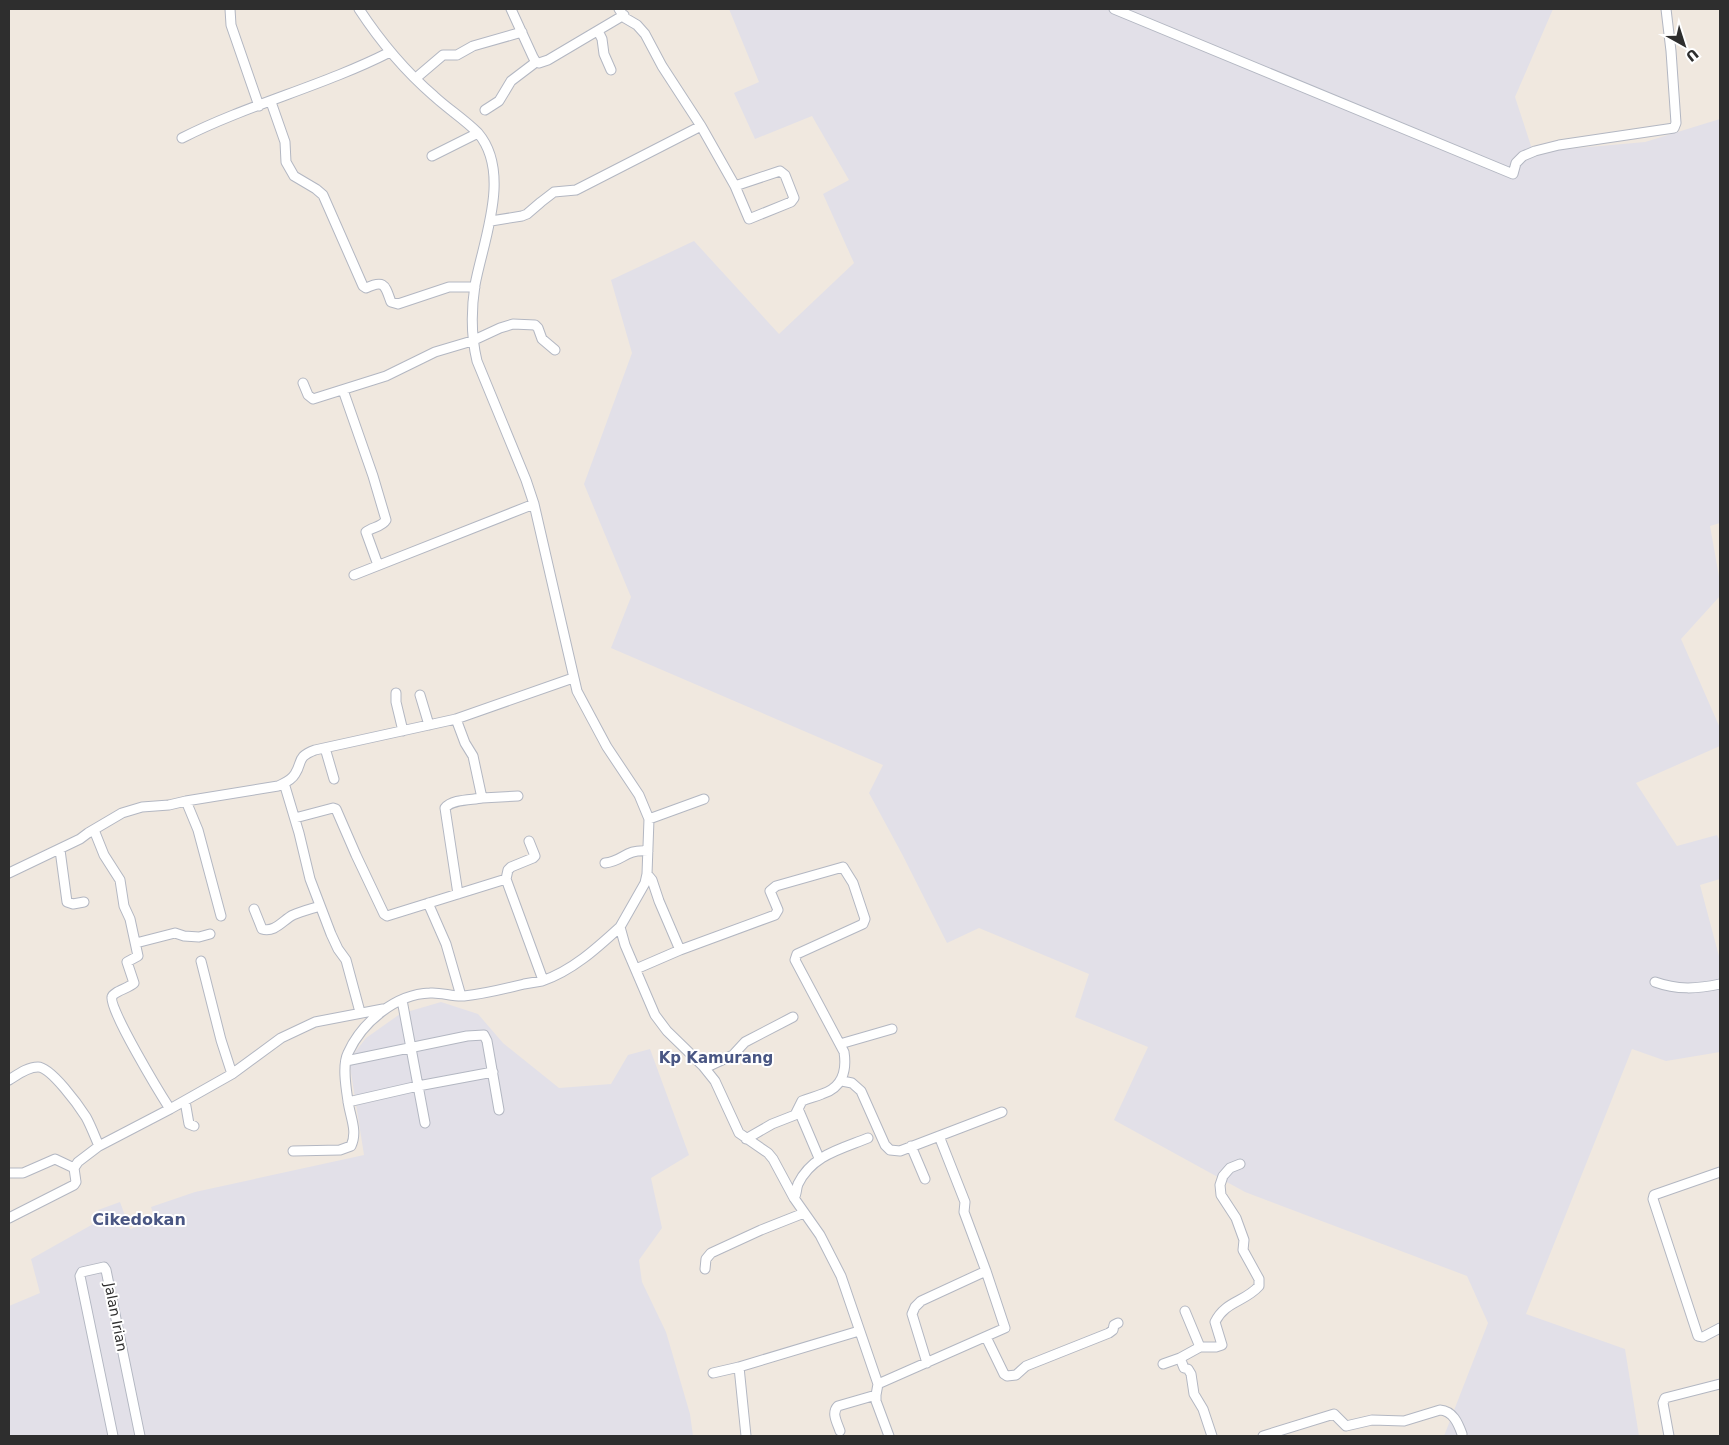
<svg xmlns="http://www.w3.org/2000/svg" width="1729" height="1445" viewBox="0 0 1729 1445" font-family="'DejaVu Sans',sans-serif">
	<rect width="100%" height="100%" fill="#f0e8df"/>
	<!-- industrial -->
	<path fill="#e2e0e8" d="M729,9H1553L1515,97L1533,152L1645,142L1720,119V523L1710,526L1720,582V596L1681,639L1720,728V746L1636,783L1677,846L1717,835L1720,841V879L1700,885L1720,960V1052L1666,1061L1632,1049L1526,1314L1625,1349L1639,1436H1444L1488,1323L1467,1276L1245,1192L1114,1120L1148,1047L1075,1017L1089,974L979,928L947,943L902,854L869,793L883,765L611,648L631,597L584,484L632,353L611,280L694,241L779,334L854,263L823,194L849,180L812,116L755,139L734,93L759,82Z
		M441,1002L478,1014L503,1043L559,1088L611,1084L628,1055L650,1049L689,1155L651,1178L662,1228L639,1260L642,1282L666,1332L690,1414L693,1436H9V1306L40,1293L31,1259L102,1219L98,1210L120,1202L130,1229L156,1222L151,1207L195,1192L364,1155L349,1060L366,1038L400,1014Z"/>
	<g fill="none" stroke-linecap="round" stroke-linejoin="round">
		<defs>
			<path id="minor" d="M230,9L231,25L259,106
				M359,9C380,41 405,71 434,96C448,109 464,119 478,133C512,173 483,241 475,285C471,311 471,336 477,361L526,480L534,504L577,691L607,747L639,795L649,819L647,874L645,883L620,927L625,945L655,1015L667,1031L703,1066L715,1081L739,1133L768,1153L773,1159L794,1198L820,1235L841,1276L878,1384L876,1395V1401L889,1436
				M511,9L533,57L536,62L539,63L548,60L624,15
				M619,9L625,18L637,25L645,34L662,66L701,126L735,186L780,171L785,175L794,198L791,202L749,219L735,186
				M1114,9L1513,174L1516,163L1523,156L1535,151L1559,145L1674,128L1676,123L1671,51L1666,9
				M598,31L602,39L604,54L611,70
				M416,78L443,55H457L473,46L522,32
				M271,102L285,142L286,162L294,176L316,189L323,195L363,286L366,288C385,279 385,286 391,302L398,304L449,287H475
				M485,110L499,101L511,81L536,62
				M182,138C249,104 323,86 390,52
				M432,156L478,133
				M491,221L522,216L527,214L541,202L554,192L576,190L701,126
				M303,383L308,395L313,399L386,376L435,352L472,341L500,328L513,324L535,325L538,328L542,339L555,350
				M343,390L373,476L386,520C382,527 372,527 366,532L378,565
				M354,575L534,504
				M396,693V702L403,731
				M420,695L429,725
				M456,719L465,743L473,756L482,798C471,800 452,799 445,808L458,894
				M325,748L334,779
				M284,783L299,833L310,879L331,934L338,949L346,960L360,1012
				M482,798L518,796
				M186,801L198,830L221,916
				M295,818L333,808L336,809L356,855L384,914L387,916L506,879L543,980
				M649,819L704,799
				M94,830L104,855L120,880L124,906L130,919L138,956L127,962L134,983C129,988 113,992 112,997C108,1008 161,1095 170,1109
				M60,850L67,902L73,904L84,902
				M605,863C624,861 624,849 648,851
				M9,873L80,839L88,833L122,813L142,807L169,805L186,801L278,786C284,783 291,781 295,774C303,762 296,757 315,750L456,719L573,678
				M647,874L652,880L659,901L680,950
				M506,879L508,870L511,867L533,858L535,856L529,841
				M428,903L446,944L461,996
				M254,909L262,929C275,933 283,920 293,915C302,911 311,909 320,906
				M136,943L175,933L184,936L199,937L210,934
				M201,961L221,1040L232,1074
				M636,969L680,950L775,915L778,910L770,891L776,886L843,867L853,883L865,919L863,924L797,954L795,960L844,1052C847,1071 842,1088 822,1094C815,1097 809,1098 802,1101L795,1115L772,1124L746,1139
				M1655,982C1677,990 1697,989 1720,984
				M402,1000L425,1123
				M840,1044L892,1029
				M346,1061L467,1036L484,1035L487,1041L499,1110
				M705,1068L733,1055L745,1042L793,1017
				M9,1080C17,1075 27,1067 38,1067C51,1067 79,1106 86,1117C91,1126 95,1137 99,1146
				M842,1081L852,1083L861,1091L885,1145L890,1150L900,1151L1002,1112
				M185,1101L189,1124L194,1126
				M348,1102L418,1086L493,1072
				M799,1111L819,1158
				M911,1146L925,1179
				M293,1151L340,1150L351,1146C358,1131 350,1117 348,1101C346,1088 342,1065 348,1053C362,1022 396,994 430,993C441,992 453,997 464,996C485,994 504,989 524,984C530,983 536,982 542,981C572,971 597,948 620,927
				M1720,1172L1654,1195L1653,1199L1698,1336L1703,1337L1720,1328
				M9,1173H23L55,1159L74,1168
				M794,1198C797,1194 796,1189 798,1184C812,1155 841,1149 868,1138
				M9,1218L74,1185L76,1182L74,1168L78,1162L99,1146L170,1109L232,1074L281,1038L315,1022L383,1009
				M705,1269L706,1259L711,1253L761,1230L804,1213
				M1185,1311L1200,1347
				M986,1337L1004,1374L1007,1376L1016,1375L1026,1366L1109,1333L1113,1330L1114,1325L1118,1323
				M1180,1358L1200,1347H1216L1222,1345L1215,1322C1225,1301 1245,1302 1259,1286V1279L1243,1250L1244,1240L1236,1218L1221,1195L1220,1185L1223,1176L1230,1168L1240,1164
				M927,1363L912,1314L915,1307L921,1301L986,1271
				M1163,1364L1180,1358L1184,1368L1188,1369L1191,1374L1194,1394L1203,1409L1212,1436
				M713,1373L739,1367
				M878,1384L1005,1328L986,1271L964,1212L965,1202L939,1136
				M840,1431C837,1422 831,1413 838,1406L876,1395
				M113,1436L80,1276L82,1272L104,1267L106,1270L140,1436
				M746,1436L739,1367L859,1331
				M1263,1436L1334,1414L1346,1426L1372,1420L1404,1421L1440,1410C1453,1411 1458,1423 1462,1434
				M1669,1436L1663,1403L1665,1398L1720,1384"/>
		</defs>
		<!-- minor casing -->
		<use href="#minor" stroke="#b3b7c2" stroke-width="11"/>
		<!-- minor -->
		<use href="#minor" stroke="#fff" stroke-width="9"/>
	</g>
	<g text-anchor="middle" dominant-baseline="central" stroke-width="4" stroke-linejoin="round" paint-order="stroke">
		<!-- street labels -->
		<g font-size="14" fill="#2e2e2e" stroke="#fff">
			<text transform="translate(116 1317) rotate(79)">Jalan Irian</text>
		</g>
		<!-- neighbourhood labels -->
		<g font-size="15" font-weight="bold" fill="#495683" stroke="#fff">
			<text x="716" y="1058">Kp Kamurang</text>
		</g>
		<!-- quarter labels -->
		<g font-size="16" font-weight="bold" fill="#495683" stroke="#fff">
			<text x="139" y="1219">Cikedokan</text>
		</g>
	</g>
	<!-- border -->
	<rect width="1729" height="1445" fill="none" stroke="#2e2e2e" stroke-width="20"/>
	<!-- north arrow -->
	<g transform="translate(1684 45) rotate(141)" stroke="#ffffff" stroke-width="4" paint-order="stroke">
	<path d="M0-4L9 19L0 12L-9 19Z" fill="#2e2e2e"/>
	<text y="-8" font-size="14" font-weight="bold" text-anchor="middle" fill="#2e2e2e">U</text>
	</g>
</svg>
